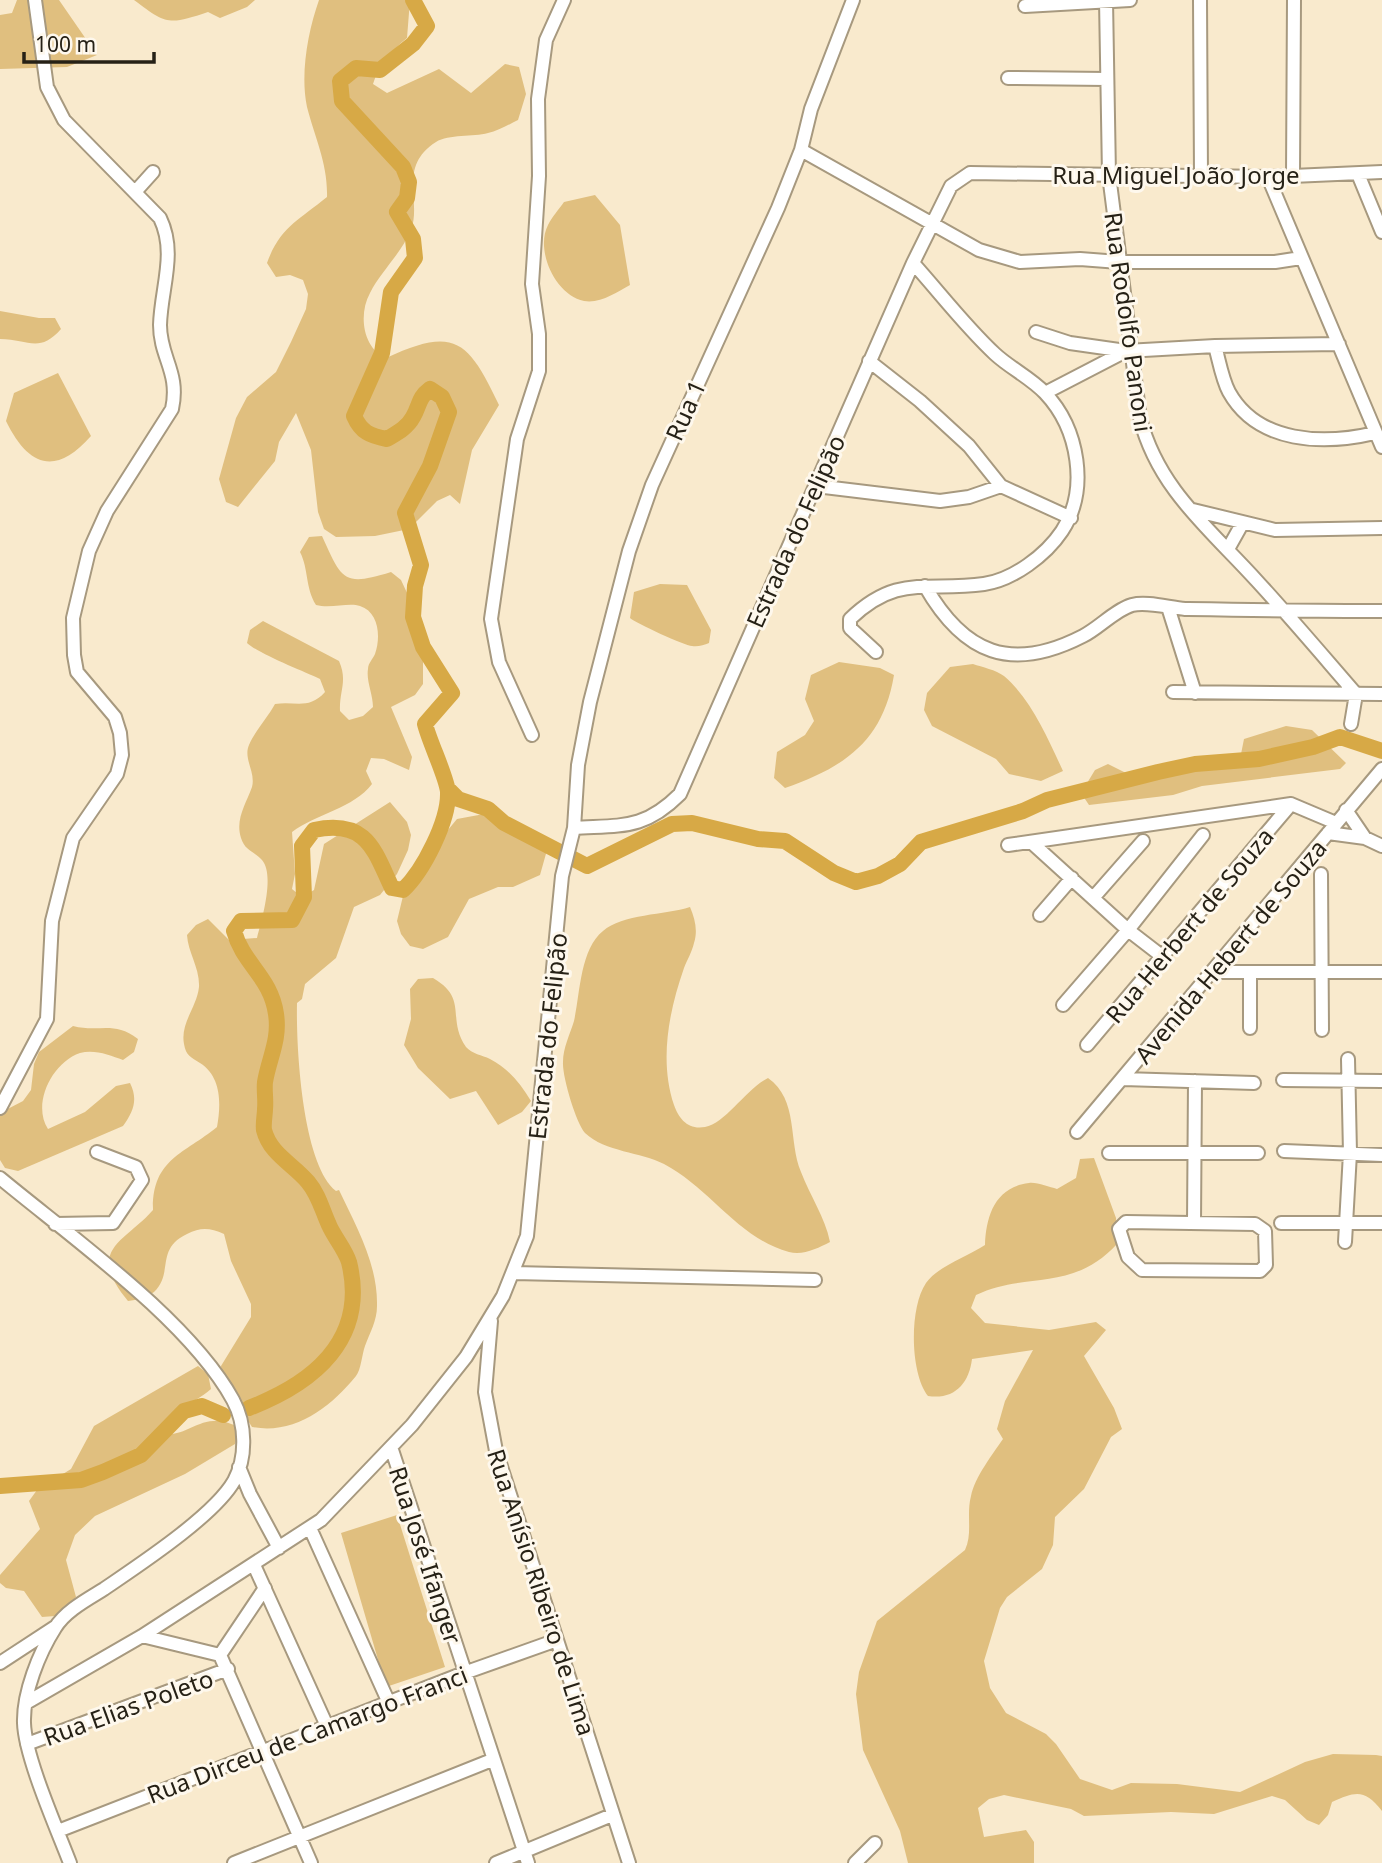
<svg xmlns="http://www.w3.org/2000/svg" width="1382" height="1863" viewBox="0 0 1382 1863" font-family="'Noto Sans',sans-serif">
	<rect width="100%" height="100%" fill="#f9eacd"/>
	<!-- green -->
	<path fill="#e0bf7f" d="M17,0H59L97,55L67,67L0,69V15L12,13Z
		M134,0H255L247,7L220,18L208,12C169,25 167,25 134,0Z
		M319,0H410L407,38C392,50 379,64 373,84L387,93L439,69L471,93L505,64L519,67L526,94L518,120C508,125 498,131 488,133C473,137 449,134 436,142C397,167 422,201 411,230C401,254 381,271 370,293C358,315 363,348 386,358C455,326 468,340 499,405L472,450L460,504L450,495L437,501L409,529L375,536L336,537L324,529L318,512L311,450L296,413L279,442L275,461L238,507L226,502L219,479L236,418L247,397L276,372L291,342L306,309L308,294L303,280L290,275L276,277L267,263C280,227 299,220 327,197C328,164 315,138 307,107C300,74 308,31 319,0Z
		M595,195L620,225L630,285C617,292 600,304 584,301C555,295 535,250 548,225C552,217 559,209 564,202Z
		M0,311L39,318H55L61,329C39,354 28,339 0,339Z
		M58,373L91,436C55,477 28,466 6,421L14,393Z
		M322,536C342,580 343,587 391,572L401,580L422,625L423,640V684L415,695L391,707L412,757L409,770L384,759L371,758L366,771L372,784C354,808 316,814 292,832L295,874L292,889L302,897L314,890L324,844L390,802L407,822L411,835L408,850L397,874L380,895L354,907L336,958L305,984L302,999L297,1003C296,1046 302,1164 336,1191L339,1190C356,1226 378,1264 377,1306C377,1321 370,1332 365,1346C362,1354 361,1370 356,1376C330,1408 294,1435 252,1427L222,1380L221,1366L251,1317V1304L231,1261L224,1234C210,1228 201,1227 187,1234C155,1249 174,1273 154,1292C146,1298 137,1300 128,1301C85,1249 124,1243 153,1210C152,1159 184,1154 217,1127C221,1105 222,1077 200,1063C191,1057 186,1056 184,1044C180,1023 197,1007 199,987C200,968 188,953 187,935L196,925L208,919L229,940L257,938C262,919 275,875 262,860C254,851 245,851 241,838C235,819 246,804 252,787C256,772 243,759 249,745C255,731 268,717 275,704C296,701 309,710 325,692L320,679C303,671 259,654 247,643L250,630L263,621L339,661C348,681 339,691 340,711L349,720L363,716L373,707C373,694 366,681 368,669C368,663 373,659 375,654C381,637 379,612 360,606C349,602 331,609 316,605C305,587 309,570 300,552L309,537Z
		M660,584L687,585L711,630L709,643C704,645 698,647 692,646C685,646 636,623 630,618L634,592Z
		M839,662L880,668L894,675C883,741 845,767 785,788L774,778L777,752L805,735L814,721L805,699L811,675Z
		M973,664C982,667 996,670 1004,676C1032,700 1048,739 1063,771L1041,781L1009,774L996,759L932,726L924,710L927,693L950,667Z
		M1286,726L1312,730L1346,763L1340,769L1202,786L1173,795L1089,805L1081,793L1095,770L1108,764L1132,776L1171,769L1200,771L1241,754L1244,739Z
		M484,814C514,819 513,848 549,843L540,875L513,887H498L469,899L448,937L423,949L410,946L401,934L397,921L403,896L434,847L457,819Z
		M690,907C695,919 698,930 694,943C692,952 687,960 684,968C669,1011 659,1060 674,1105C679,1119 688,1130 705,1127C726,1123 746,1089 768,1078C799,1100 788,1141 801,1172C810,1196 825,1217 830,1242C818,1248 803,1256 789,1252C739,1239 710,1188 664,1164C641,1152 605,1152 585,1133C576,1123 562,1076 563,1062C563,1048 570,1034 574,1021C580,995 580,949 603,931C622,914 665,915 690,907Z
		M433,978C469,999 446,1018 466,1047C472,1054 482,1055 490,1059C509,1069 520,1083 531,1101L522,1112L498,1125L476,1091L450,1099L418,1068L404,1045L411,1019L410,989L418,979Z
		M73,1026C100,1033 113,1020 138,1039L134,1052L123,1060C110,1055 94,1049 80,1053C51,1063 32,1105 48,1129L85,1112L116,1086L130,1083C138,1099 134,1111 123,1126L18,1171L5,1168L0,1160V1113L23,1101L31,1090L34,1064L39,1052Z
		M1094,1158L1116,1218L1117,1244C1072,1293 1026,1271 976,1295L971,1308L985,1323L1049,1330L1096,1322L1106,1330L1084,1356L1114,1408L1122,1429L1111,1437L1084,1489L1055,1517L1053,1545L1042,1569L1007,1597L1000,1608L984,1661L990,1688L1006,1713L1046,1734L1056,1744L1080,1779L1112,1790L1131,1783L1177,1784L1240,1792L1305,1762L1333,1754L1376,1755L1382,1756V1811C1365,1789 1356,1791 1332,1802L1328,1815L1319,1825L1307,1820L1285,1800L1272,1796L1214,1814L1171,1812L1084,1816L1071,1809L1004,1795L989,1799L978,1808L984,1837L1026,1830L1034,1842V1863H908L900,1831L863,1750L856,1694L859,1672L877,1621L965,1550C973,1533 966,1515 971,1496C975,1477 992,1455 1003,1439L997,1429L1005,1401L1033,1350L972,1359C969,1384 954,1400 928,1396C910,1373 909,1308 926,1283C938,1266 967,1257 985,1245C986,1216 995,1187 1029,1183C1037,1182 1049,1187 1057,1189L1076,1178L1080,1159Z
		M198,1366L208,1374L211,1389C192,1405 168,1413 155,1433C185,1440 193,1419 221,1421C228,1422 236,1426 243,1428L235,1444L185,1474L95,1516L75,1535L66,1560L76,1597L55,1616L42,1617L24,1591L6,1588L0,1583V1575L40,1529L29,1501L37,1490L71,1469L94,1426Z
		M397,1515L445,1667L386,1687L341,1533Z"/>
	<g fill="none" stroke-linecap="round" stroke-linejoin="round">
		<!-- river -->
		<path stroke="#d7a946" stroke-width="16" d="M448,789L458,799L488,809L504,823L587,866L672,824L692,823L758,839L785,841L834,873L856,882L878,876L900,864L921,842L1023,811L1047,800L1158,772L1195,764L1259,759L1313,747L1340,737L1382,751
			M249,1408C314,1383 368,1339 349,1262C345,1249 334,1237 329,1225C322,1210 319,1195 308,1182C293,1164 270,1154 264,1130C263,1123 265,1115 265,1109C266,1100 264,1090 265,1082C269,1058 280,1040 276,1014C271,977 243,964 234,931L241,921L292,920L304,897L302,846L314,830C367,819 374,850 392,888L403,890C423,871 449,821 448,792C447,778 429,741 425,724L452,693L423,647L413,617L415,586L421,565L405,513L430,466L449,412L442,397L430,389C418,398 420,405 413,417C407,428 397,433 387,439C370,436 361,432 354,416L382,353L391,292L415,258L413,239L397,212L407,198L409,182L403,167L342,101L340,81L356,68L380,70L413,44L427,26L413,0
			M0,1486L81,1480L103,1472L141,1455L184,1411L202,1406L223,1415"/>
		<defs>
			<path id="minor" d="M1106,0L1109,175L1140,418C1158,489 1210,529 1257,581C1291,618 1323,656 1356,694L1351,724
				M1200,0L1201,175
				M1025,6L1130,0
				M1008,78L1107,79
				M801,150L979,250L1020,262L1080,259L1119,262H1275L1301,258
				M1358,174L1382,232
				M1293,175L1294,0
				M1268,177L1382,447
				M135,192L153,172
				M1036,332L1070,343L1126,351
				M1215,346C1219,360 1222,379 1229,392C1258,444 1324,445 1375,433
				M869,361L920,401L969,446L1001,486L1071,518
				M1045,393L1126,351L1215,346L1339,344
				M816,486L940,501L969,497L1001,486
				M1193,510L1275,530L1382,528
				M1228,549L1242,524
				M925,586C964,654 1011,673 1083,636C1099,628 1115,610 1132,605C1147,601 1170,608 1185,609C1251,610 1316,611 1382,611
				M1168,607L1195,693
				M876,652L850,628V619C898,573 927,592 984,584C1013,580 1046,555 1062,531C1089,490 1079,429 1045,393C1031,378 1010,368 995,354C965,326 940,293 913,263
				M1173,692L1382,694
				M532,735L499,662L491,619L517,439L539,371V334L532,284L539,176L538,99L546,40L564,0
				M1346,810L1365,838
				M574,828C622,825 644,830 680,794L913,263L951,186L970,173L1268,177L1382,172
				M1328,833L1365,838L1382,846
				M1031,842L1128,930L1163,957
				M1008,845L1291,804L1336,823
				M1321,874L1322,1030
				M1093,898L1143,841
				M1040,915L1072,878
				M1212,972H1382
				M1250,974V1028
				M1063,1005L1128,930L1203,835
				M1087,1045L1291,804
				M1123,1079L1254,1083
				M1283,1080L1382,1081
				M0,1108L47,1019L52,921L73,838L117,774L122,755L120,733L115,717L77,672L74,655L73,618L89,551L107,511L172,409C180,372 160,358 160,325C161,288 177,253 160,218L64,120L47,87L35,0
				M1077,1132L1382,769
				M1284,1151L1382,1155
				M1109,1153H1258
				M0,1178C71,1237 189,1320 233,1400C246,1424 247,1457 234,1481C214,1516 139,1565 104,1589C88,1599 65,1611 55,1628C39,1653 23,1693 24,1723C25,1757 57,1829 70,1863
				M1126,1222L1255,1224L1265,1231L1266,1265L1260,1271L1142,1270L1128,1257L1119,1229Z
				M1194,1223L1195,1081
				M1281,1223H1382
				M55,1224L113,1223L142,1180L136,1167L97,1152
				M1345,1242L1350,1153L1348,1059
				M514,1273L815,1280
				M491,1321L485,1392L496,1451L629,1863
				M391,1447L528,1863
				M239,1467L250,1494L279,1548
				M310,1528L389,1703
				M254,1565L327,1726
				M142,1636L220,1655
				M220,1655L311,1863
				M220,1655L265,1588
				M0,1663L55,1627
				M26,1703L142,1636L321,1520L412,1425L466,1357L503,1296L527,1236L562,876L574,828L578,765L590,702L629,551L652,485L778,208L801,150L811,109L853,0
				M27,1744L228,1669
				M58,1831L464,1673L557,1640
				M234,1863L492,1760
				M496,1863L612,1815
				M855,1863L875,1843"/>
		</defs>
		<!-- minor casing -->
		<use href="#minor" stroke="#a7997f" stroke-width="16"/>
		<!-- minor -->
		<use href="#minor" stroke="#fff" stroke-width="12"/>
	</g>
	<g text-anchor="middle" dominant-baseline="central" stroke-width="6" stroke-linejoin="round" paint-order="stroke">
		<!-- street labels -->
		<g font-size="24" fill="#262116" stroke="#fef8ed">
			<text x="1176" y="174">Rua Miguel João Jorge</text>
			<text transform="translate(1129 322) rotate(82)">Rua Rodolfo Panoni</text>
			<text transform="translate(685 410) rotate(-66)">Rua 1</text>
			<text transform="translate(795 531) rotate(-66)">Estrada do Felipão</text>
			<text transform="translate(1189 925) rotate(-50)">Rua Herbert de Souza</text>
			<text transform="translate(1230 951) rotate(-50)">Avenida Hebert de Souza</text>
			<text transform="translate(547 1036) rotate(-84)">Estrada do Felipão</text>
			<text transform="translate(426 1555) rotate(72)">Rua José Ifanger</text>
			<text transform="translate(542 1592) rotate(72)">Rua Anísio Ribeiro de Lima</text>
			<text transform="translate(128 1707) rotate(-20)">Rua Elias Poleto</text>
			<text transform="translate(307 1734) rotate(-21)">Rua Dirceu de Camargo Franci</text>
		</g>
	</g>
	<!-- scale -->
	<path d="M24 52v10h130v-10" fill="none" stroke="#262116" stroke-width="3.5"/>
	<text x="35" y="52" font-size="21" fill="#262116" stroke="#fef8ed" stroke-width="5" paint-order="stroke">100 m</text>
</svg>
